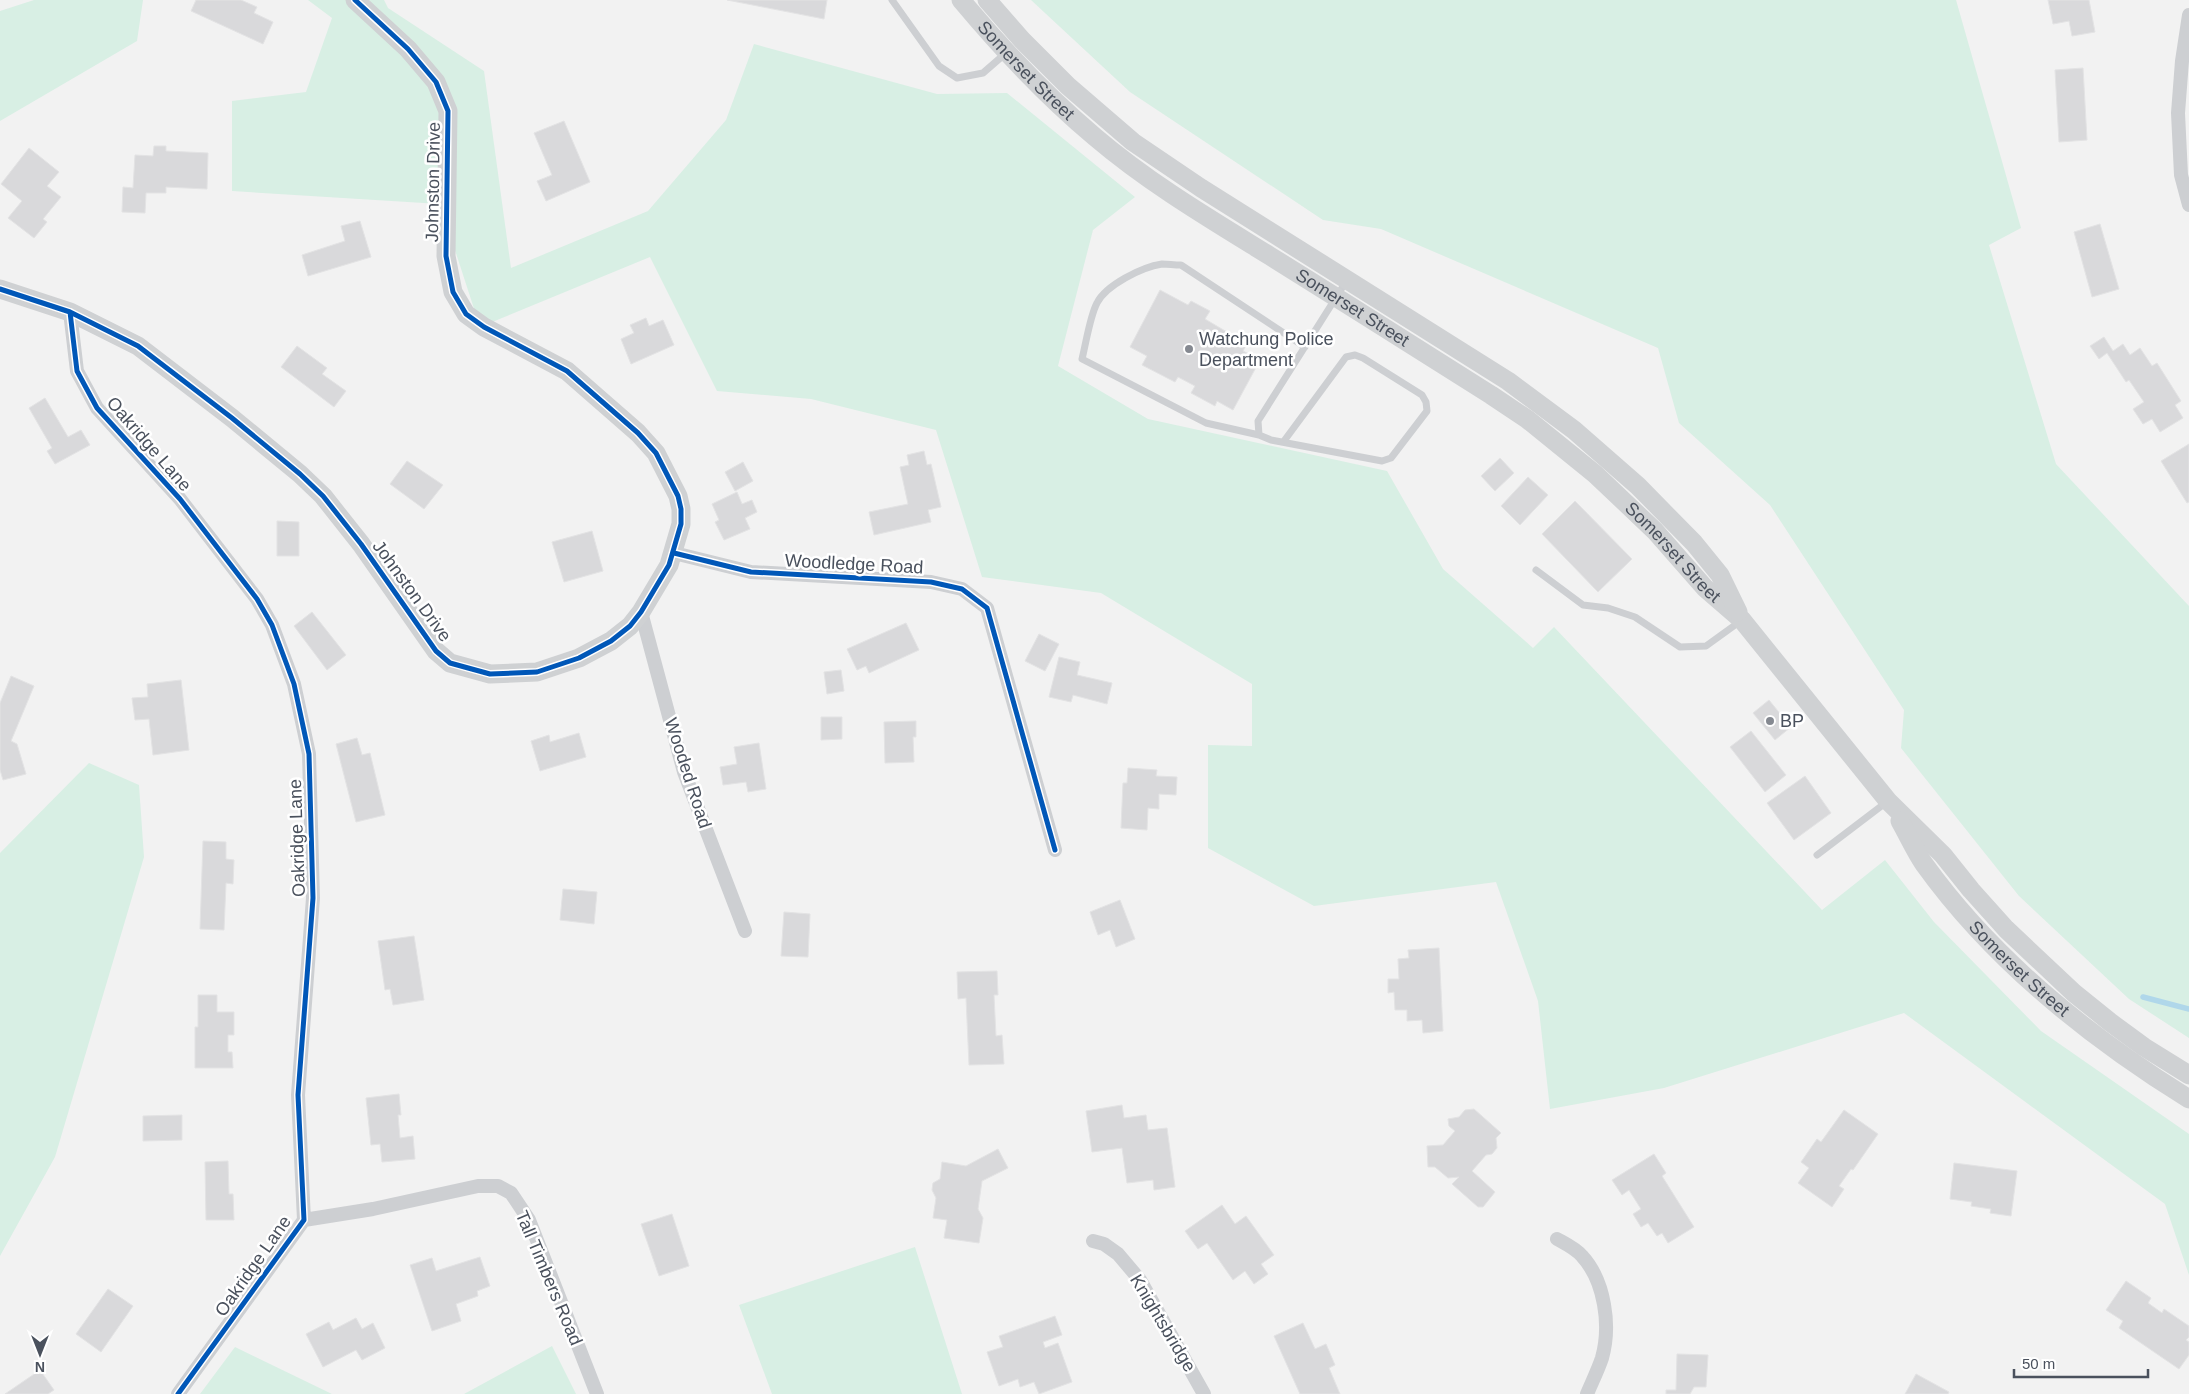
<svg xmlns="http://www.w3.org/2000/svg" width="2189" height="1394" viewBox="0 0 2189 1394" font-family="Arial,sans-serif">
	<rect width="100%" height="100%" fill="#f2f2f2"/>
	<!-- green -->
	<path fill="#d8efe4" d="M34,0H143L137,41L0,121V11Z
		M308,0H384L388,8L484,71L511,268L648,211L726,120L754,44L937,94L1007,93L1135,197L1093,230L1058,366L1148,419L1387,471L1443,569L1533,648L1554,627L1822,910L1885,860L1934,922L2041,1031L2189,1134V1275L2165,1204L1904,1013L1664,1088L1550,1109L1538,1001L1496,882L1314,906L1208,848V745L1252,746V684L1101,593L982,577L936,430L811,399L717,391L650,257L480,327L440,204L232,191V101L306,92L332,18Z
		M1031,0H1956L2021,228L1989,245L2056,464L2189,606V1038L2129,999L2019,896L1901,748L1904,710L1770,505L1679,423L1658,348L1381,229L1323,220L1130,92Z
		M89,763L139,785L144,857L55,1157L0,1256V853Z
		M915,1247L962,1394H772L739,1305Z
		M552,1346L576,1394H464Z
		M235,1347L332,1394H200Z"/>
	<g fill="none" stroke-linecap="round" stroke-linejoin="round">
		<!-- stream -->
		<path stroke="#b0d7ea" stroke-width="5.5" d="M2143,997L2189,1009"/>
	</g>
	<!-- building -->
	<path fill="#d9d9db" stroke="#e3e3e4" d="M196,0H241L257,7L254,13L273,22L263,44L191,11Z
		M727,0H827L824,19Z
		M2048,0H2089L2095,32L2072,36L2069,21L2053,24Z
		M2083,68L2087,140L2059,142L2055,70Z
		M564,121L590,182L546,201L537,181L552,175L534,133Z
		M154,146H166V151L208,153L207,189L166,187V193H146L145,213L122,212L123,187L133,188L135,155L153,156Z
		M29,148L59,172L47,186L61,197L43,219L47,222L34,238L8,218L22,201L1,184Z
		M360,221L371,257L308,276L302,255L345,241L341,226Z
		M2100,224L2119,289L2092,297L2074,232Z
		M1160,290L1188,305L1191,301L1210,311L1205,319L1247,344L1243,351L1260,360L1233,410L1217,401L1215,406L1191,393L1195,386L1178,377L1175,382L1142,365L1147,356L1130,347Z
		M646,318L649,326L663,320L674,345L631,364L621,339L634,333L630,325Z
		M2104,337L2113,351L2123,344L2130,355L2140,348L2152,366L2157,363L2181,401L2175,405L2183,418L2160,432L2152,419L2143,424L2133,409L2144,402L2129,380L2126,382L2107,353L2099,359L2090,346Z
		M297,346L327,368L322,374L346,391L334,407L281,367Z
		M45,398L68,437L81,430L90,445L55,464L47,451L52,448L29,408Z
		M2189,444V502L2187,503L2161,461Z
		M924,451L927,465L931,464L941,507L928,510L931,522L874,535L869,512L908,504L900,467L909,465L907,455Z
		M1500,458L1514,473L1495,491L1481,476Z
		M407,461L443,485L424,509L390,484Z
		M743,462L753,481L735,491L725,472Z
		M1528,477L1548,495L1520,525L1501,506Z
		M737,492L742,504L752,500L757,512L745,518L750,529L724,540L715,522L719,520L712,504Z
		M1575,501L1632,559L1598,592L1542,534Z
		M277,521L299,522V556H277Z
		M592,531L603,571L564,582L552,542Z
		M312,612L346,655L327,670L294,626Z
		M906,623L919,650L869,673L866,666L857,670L847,649Z
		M1039,634L1059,644L1045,671L1025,661Z
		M1059,657L1080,662L1077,675L1112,683L1107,704L1073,695L1071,702L1049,697Z
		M841,670L844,691L827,694L824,672Z
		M11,676L34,686L11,741L17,744L26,774L3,780L0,770V703Z
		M181,680L189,750L153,755L149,719L135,720L132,698L148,697L147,684Z
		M1769,700L1791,727L1775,740L1753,713Z
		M821,717H842V739L821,740Z
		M916,721V737H913L914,762L885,763L884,722Z
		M1751,731L1786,775L1765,792L1730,747Z
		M579,733L586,757L540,771L531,741L549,735L550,742Z
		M357,738L362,755L370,753L385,815L356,822L336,744Z
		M759,743L766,789L748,792L746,782L723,785L720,767L737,764L734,747Z
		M1128,768L1157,770L1156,776L1177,777L1176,795L1159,794V809L1148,808L1147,830L1121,828L1123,783H1127Z
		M1805,776L1831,813L1794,840L1767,803Z
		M203,841L226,842V859L234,860L233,884L226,883L224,930L200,929Z
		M563,889L597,892L594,924L560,920Z
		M1120,900L1135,939L1116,947L1110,930L1098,935L1090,912Z
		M784,912L810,914L808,957L781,956Z
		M414,936L424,1000L393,1005L390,989L385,990L378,941Z
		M1439,948L1443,1031L1423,1033L1422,1020L1407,1021V1010H1395L1394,992L1388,993V979H1399L1398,959L1409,958L1408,950Z
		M997,971L998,995H994L996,1036L1002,1035L1004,1064L969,1065L966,998L958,999L957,972Z
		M198,995H217V1012H234V1035H228V1052H232L233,1068H195V1027H198Z
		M399,1094L401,1115H398L400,1138L413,1136L415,1159L382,1162L380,1144L371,1145L366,1098Z
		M1122,1105L1124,1118L1146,1115L1148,1130L1167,1128L1175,1187L1154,1190L1153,1180L1127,1183L1122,1148L1092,1152L1086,1111Z
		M1474,1109L1501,1133L1496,1138L1497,1148L1492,1154L1486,1155L1472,1171L1495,1192L1483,1207H1478L1452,1184L1459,1177L1448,1178L1435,1167H1428L1427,1146L1443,1145L1455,1131L1449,1126L1448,1119L1459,1117L1465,1110Z
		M1844,1110L1878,1134L1853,1170L1851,1169L1839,1186L1844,1189L1832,1207L1798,1183L1809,1168L1801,1162L1817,1139L1821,1142Z
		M182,1115V1140L143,1141V1116Z
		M998,1149L1008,1168L982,1181L978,1209L983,1218L979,1243L944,1238L947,1220L933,1218L936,1198L932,1190L933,1183L940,1179L942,1162L966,1166Z
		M1654,1154L1666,1173L1662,1176L1694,1227L1668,1243L1662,1233L1657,1236L1648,1223L1641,1227L1633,1214L1641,1209L1629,1190L1622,1195L1612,1180Z
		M228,1161L229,1194H233L234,1220H206L205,1162Z
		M1954,1163L2017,1171L2011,1216L1990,1213L1991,1209L1971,1206L1972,1202L1950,1199Z
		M1222,1205L1235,1224L1246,1216L1274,1255L1261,1264L1268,1274L1254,1284L1245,1271L1233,1280L1207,1243L1198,1249L1185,1231Z
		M672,1214L689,1266L659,1276L641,1224Z
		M480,1257L490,1286L477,1291L478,1296L456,1304L461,1321L432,1331L410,1265L432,1258L436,1271Z
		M2126,1281L2151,1298L2148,1303L2162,1313L2164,1309L2189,1326V1337L2186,1340L2189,1342V1355L2179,1369L2119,1328L2123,1321L2106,1310Z
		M108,1289L133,1306L101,1352L76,1334Z
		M1055,1316L1062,1335L1043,1342L1045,1348L1058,1343L1072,1382L1039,1394L1034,1382L1020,1387L1018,1379L999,1386L987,1352L1003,1347L999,1336Z
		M356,1318L362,1329L373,1323L385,1348L362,1360L356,1350L323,1367L306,1334L329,1322L333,1330Z
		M1303,1323L1315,1349L1326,1344L1335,1365L1329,1368L1340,1394H1300L1274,1336Z
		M1677,1354L1708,1355L1706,1387H1694L1690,1394H1666V1390H1676Z
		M40,1370L54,1390L48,1394H5Z
		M1916,1374L1949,1392L1948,1394H1905Z"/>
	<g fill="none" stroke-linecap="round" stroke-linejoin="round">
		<!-- lane -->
		<path stroke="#cdcfd2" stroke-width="7" d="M892,0L939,66L957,78L983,73L1006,53
			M1259,435L1206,423L1082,359C1086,343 1090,316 1097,303C1106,285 1142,267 1162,264C1168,264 1174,265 1181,265L1305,347
			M1284,441L1346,357L1355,355L1363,358L1422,395L1426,402L1427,411L1391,458L1382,461L1271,440L1259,435L1258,421L1347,280
			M1536,570L1583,605L1608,608L1635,617L1680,647L1706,646L1742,620
			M1817,855L1888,801"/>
		<!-- street -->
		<path stroke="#cdcfd2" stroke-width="14" d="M2189,15L2182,61L2178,113L2181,175L2189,205
			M70,312L77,371L97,408L180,499L257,599L272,625L294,684L309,754L313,898L298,1095L304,1220L178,1394
			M674,553L751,572L931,582L962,589L987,608L1055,850
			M641,612L684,772L745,931
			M304,1220L373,1209L478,1186H498L511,1193L529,1220L597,1394
			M1557,1239C1566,1244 1575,1248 1582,1256C1605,1281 1611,1326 1602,1358C1598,1370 1592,1382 1587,1394
			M1093,1241L1104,1244L1118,1254L1140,1280L1204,1394"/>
		<!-- secondary -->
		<g stroke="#cfd1d3" stroke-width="19">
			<path id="s1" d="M961,0C1002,49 1046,96 1095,137C1149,183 1210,219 1270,256C1344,302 1417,348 1491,395L1527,419L1595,474L1655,531L1705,588L1742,620L1888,801L1943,855L1971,890L2006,929L2074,993L2110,1022L2144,1047L2189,1075"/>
			<path d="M987,0L1022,40L1068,86L1133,142L1201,188L1508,381L1574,430L1638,486L1694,543L1720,575L1738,612"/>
			<path d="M0,289L70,312L138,346L232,418L300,474L323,496L361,544L436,651L450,663L490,674L537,672L579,658L611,641L630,626L641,612L669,565L681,524V509L678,496L656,453L638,433L567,371L484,327L466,314L453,292L446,256L448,111L436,82L408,49L355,0"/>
			<path id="s2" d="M1900,821C1908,835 1915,851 1924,864C1993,960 2089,1037 2189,1099"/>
		</g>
		<defs>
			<path id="cycleway" d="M0,289L70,312L138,346L232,418L300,474L323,496L361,544L436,651L450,663L490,674L537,672L579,658L611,641L630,626L641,612L669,565L681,524V509L678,496L656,453L638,433L567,371L484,327L466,314L453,292L446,256L448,111L436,82L408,49L355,0
				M70,312L77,371L97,408L180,499L257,599L272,625L294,684L309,754L313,898L298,1095L304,1220L178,1394
				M674,553L751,572L931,582L962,589L987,608L1055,850"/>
		</defs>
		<!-- cycleway casing -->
		<use href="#cycleway" stroke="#fff" stroke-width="8"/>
		<!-- cycleway -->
		<use href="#cycleway" stroke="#0057b8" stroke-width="5"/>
	</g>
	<!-- markers -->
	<g fill="#858991" stroke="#fff" stroke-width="2">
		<circle cx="1189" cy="349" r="5"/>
		<circle cx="1770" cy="721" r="5"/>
	</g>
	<g text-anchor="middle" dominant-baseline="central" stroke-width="5" stroke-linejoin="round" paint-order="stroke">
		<!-- street labels -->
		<g font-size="18" fill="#4a515d" stroke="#fff">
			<text stroke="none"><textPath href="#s1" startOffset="96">Somerset Street</textPath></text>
			<text transform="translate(433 182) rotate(-89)">Johnston Drive</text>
			<text stroke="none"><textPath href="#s1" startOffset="501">Somerset Street</textPath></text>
			<text transform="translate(149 444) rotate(49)">Oakridge Lane</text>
			<text stroke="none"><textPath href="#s1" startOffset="906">Somerset Street</textPath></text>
			<text transform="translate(854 564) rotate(3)">Woodledge Road</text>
			<text transform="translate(412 591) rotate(54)">Johnston Drive</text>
			<text transform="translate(688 773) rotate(72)">Wooded Road</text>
			<text transform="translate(297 838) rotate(-92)">Oakridge Lane</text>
			<text stroke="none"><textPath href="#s2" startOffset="191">Somerset Street</textPath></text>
			<text transform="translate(253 1266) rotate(-55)">Oakridge Lane</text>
			<text transform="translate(549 1278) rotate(67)">Tall Timbers Road</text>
			<text transform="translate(1163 1323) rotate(59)">Knightsbridge</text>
		</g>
		<!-- poi labels -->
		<g font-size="18" fill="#4a515d" stroke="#fff" text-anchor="start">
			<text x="1199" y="339">Watchung Police<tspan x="1199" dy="21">Department</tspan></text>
			<text x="1780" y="721">BP</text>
		</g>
	</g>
	<!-- north arrow -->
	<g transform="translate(40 1354) rotate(180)" stroke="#ffffff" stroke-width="4" paint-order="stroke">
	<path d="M0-4L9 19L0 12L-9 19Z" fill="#4a515d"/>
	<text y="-8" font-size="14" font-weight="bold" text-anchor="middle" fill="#4a515d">N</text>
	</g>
	<!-- scale -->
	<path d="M2014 1369v8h134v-8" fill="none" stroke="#4a515d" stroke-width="2.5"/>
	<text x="2022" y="1369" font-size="15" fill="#4a515d" stroke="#ffffff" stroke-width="4" paint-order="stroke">50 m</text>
</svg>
